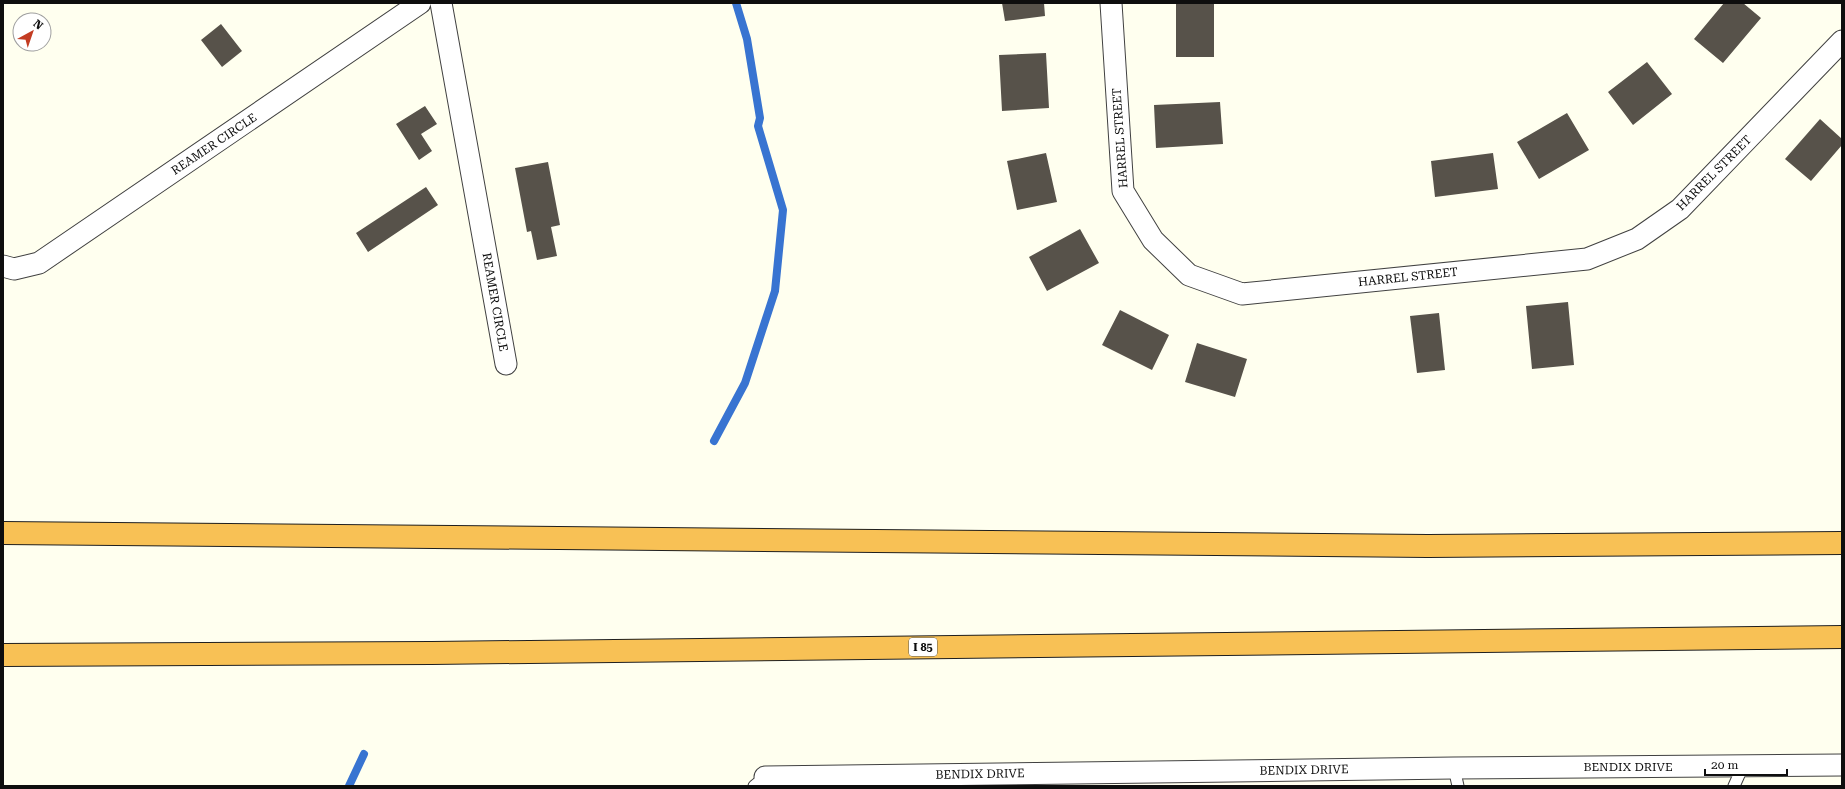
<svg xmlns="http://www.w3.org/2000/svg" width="1845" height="789" viewBox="0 0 1845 789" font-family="'Roboto Serif',serif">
	<rect width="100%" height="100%" fill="#ffffef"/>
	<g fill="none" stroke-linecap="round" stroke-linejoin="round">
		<!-- stream -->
		<path stroke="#3874d1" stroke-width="8" d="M714,441L745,383L775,291L783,210L758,126L760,118L747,39L736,3
			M349,786L364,754"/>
	</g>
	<!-- building -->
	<path fill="#57524a" d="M1002,3H1044L1045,16L1005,21Z
		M1176,3H1214V57H1176Z
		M1724,3H1743L1761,18L1723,63L1694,39Z
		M221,24L242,51L222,67L201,40Z
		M1046,53L1049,108L1002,111L999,55Z
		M1647,62L1672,94L1633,125L1608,92Z
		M1220,102L1223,144L1156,148L1154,105Z
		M425,106L437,124L421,134L432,151L419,160L396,124Z
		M1567,113L1589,150L1539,179L1517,142Z
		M1820,119L1842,139V145L1811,181L1785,159Z
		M1046,153L1057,202L1017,210L1007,161Z
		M1493,153L1498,189L1435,197L1431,161Z
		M548,162L560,225L551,227L557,256L537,260L531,231L527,232L515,168Z
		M426,187L438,205L368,252L356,233Z
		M1080,229L1099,263L1047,291L1029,257Z
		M1568,302L1574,365L1532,369L1526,306Z
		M1120,310L1169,335L1152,370L1102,345Z
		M1439,313L1445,370L1417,373L1410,316Z
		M1197,343L1247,359L1235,397L1185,382Z"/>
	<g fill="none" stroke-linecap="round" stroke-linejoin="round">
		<defs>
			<path id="lane" d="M1454,768L1458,786
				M754,786L765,777
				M1734,786L1743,766"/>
			<path id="street" d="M441,3L506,364
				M1111,3L1123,191L1153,240L1189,275L1242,294L1587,259L1637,239L1680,209L1842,41
				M3,266L14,269L39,263L420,3
				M765,777L1454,768L1842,765"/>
			<path id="highway" d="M3,533L1428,546L1842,543
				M3,655L432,653L1842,637"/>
		</defs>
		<!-- lane casing -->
		<use href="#lane" stroke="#414141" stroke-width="13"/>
		<!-- street casing -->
		<use href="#street" stroke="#414141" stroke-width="23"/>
		<!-- highway casing -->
		<use href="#highway" stroke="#1f1f1f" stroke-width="24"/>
		<!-- lane -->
		<use href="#lane" stroke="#fff" stroke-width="11"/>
		<!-- street -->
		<use href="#street" stroke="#fff" stroke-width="21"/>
		<!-- highway -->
		<use href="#highway" stroke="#f8c155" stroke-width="22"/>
	</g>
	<g text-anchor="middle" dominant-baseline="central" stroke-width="4" stroke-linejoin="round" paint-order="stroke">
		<!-- shield labels -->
		<rect fill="#fff" stroke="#565656" stroke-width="1" x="909" y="638" width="28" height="18" rx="3"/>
		<g font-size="11" font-weight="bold" fill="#0e0e0e">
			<text x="923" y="647">I 85</text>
		</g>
		<!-- street labels -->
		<g font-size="12" fill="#0e0e0e" stroke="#fff">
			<text transform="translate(1120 138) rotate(-94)">HARREL STREET</text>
			<text transform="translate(214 144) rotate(-34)">REAMER CIRCLE</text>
			<text transform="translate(1714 173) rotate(-45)">HARREL STREET</text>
			<text transform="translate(1408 277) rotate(-6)">HARREL STREET</text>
			<text transform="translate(495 302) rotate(80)">REAMER CIRCLE</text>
			<text x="1628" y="767">BENDIX DRIVE</text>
			<text transform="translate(1304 770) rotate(-1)">BENDIX DRIVE</text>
			<text transform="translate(980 774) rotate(-1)">BENDIX DRIVE</text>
		</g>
	</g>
	<!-- border -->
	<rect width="1845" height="789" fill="none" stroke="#0e0e0e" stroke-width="8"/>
	<!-- north arrow -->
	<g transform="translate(32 32) rotate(40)"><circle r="19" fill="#ffffff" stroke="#9f9f9f"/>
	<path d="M0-3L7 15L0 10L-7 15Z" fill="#c33c22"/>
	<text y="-6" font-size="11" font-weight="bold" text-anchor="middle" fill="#0e0e0e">N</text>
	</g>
	<!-- scale -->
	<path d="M1705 769v6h82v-6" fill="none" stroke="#0e0e0e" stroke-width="2"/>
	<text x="1711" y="769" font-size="12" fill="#0e0e0e" stroke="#ffffff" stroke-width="3" paint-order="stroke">20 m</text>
</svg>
